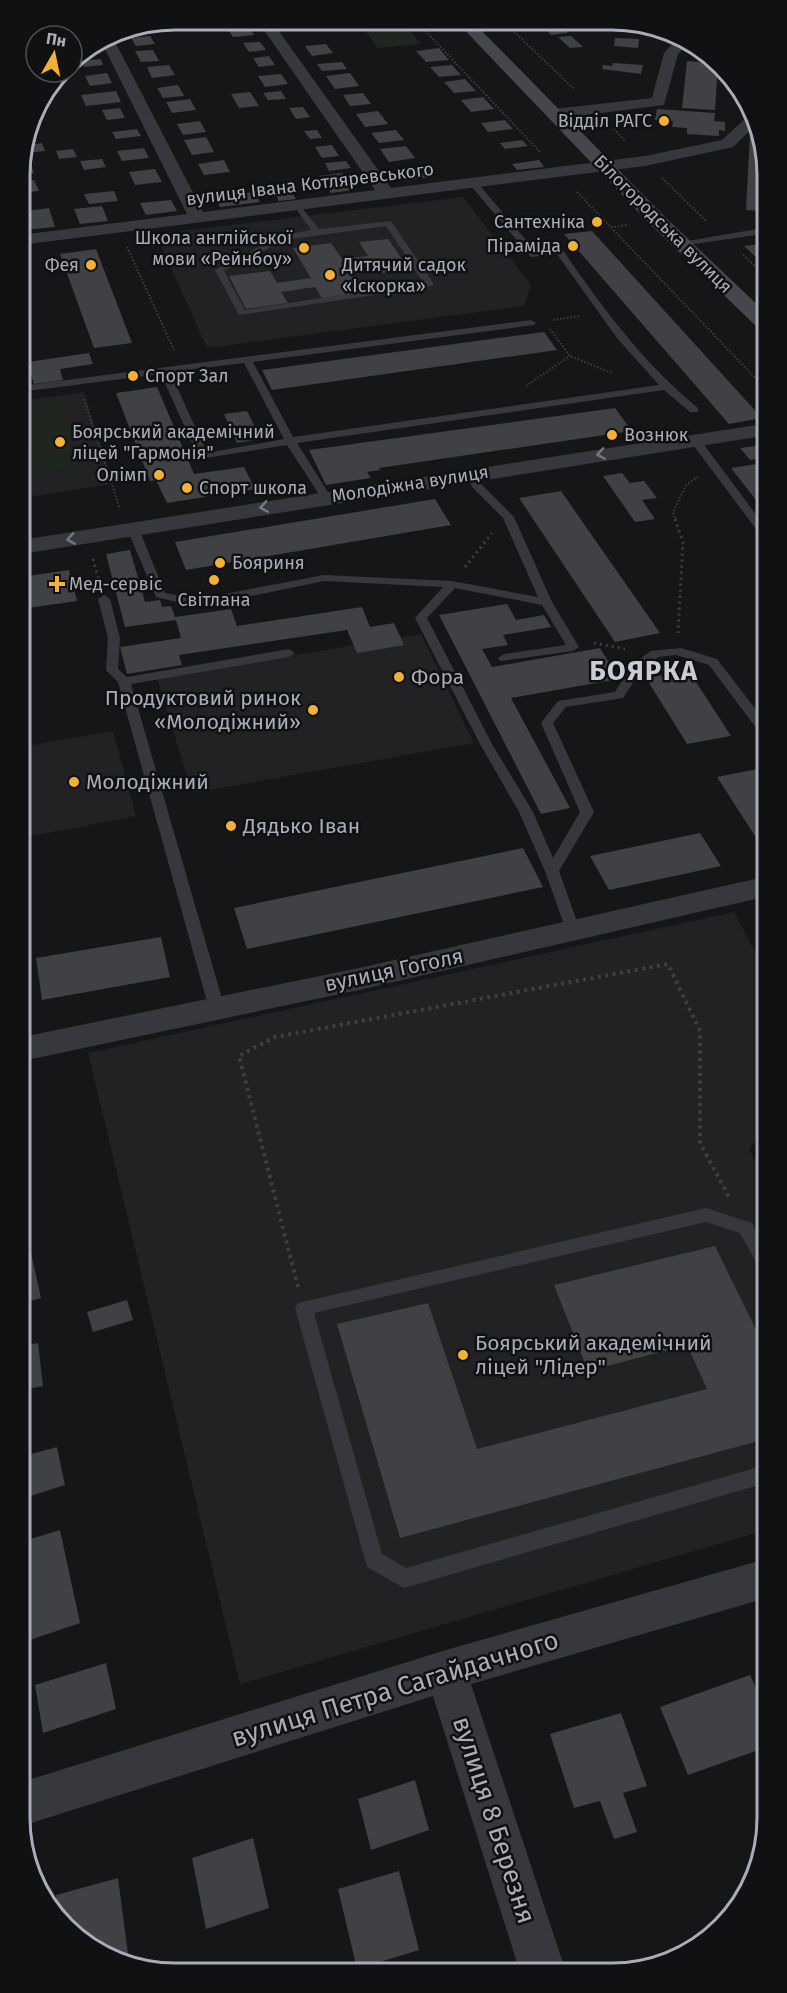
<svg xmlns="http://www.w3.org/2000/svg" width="787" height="1993" viewBox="0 0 787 1993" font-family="'Fira Sans',sans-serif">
	<rect width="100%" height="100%" fill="#161618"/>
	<!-- built -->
	<path fill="#222225" d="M463,197L531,285L524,306L207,348L156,234Z
		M84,392L113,484L21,498V401Z
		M421,634L474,743L192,793L157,678Z
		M113,731L136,816L22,838V747Z
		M734,912L765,970V1129L749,1149L765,1181L766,1530L240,1684L88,1053Z"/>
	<!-- green -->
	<path fill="#1e261f" d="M406,26L421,44L378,48L364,30Z
		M61,403L80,468L21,476V408Z"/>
	<!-- building -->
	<path fill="#404145" d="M310,20L343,21L348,27L316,30Z
		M556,22L568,33L551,35L540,23Z
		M625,22H642L645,24L644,29L624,28Z
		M148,25L151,30L127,32L126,29Z
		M248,26L254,35L233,37L227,28Z
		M150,36L155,44L136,46L131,38Z
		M571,36L583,47L570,48L558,37Z
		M615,38L639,39L638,48L614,46Z
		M260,42L266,50L249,52L243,43Z
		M326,44L333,53L312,56L305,46Z
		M439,48L449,60L426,62L416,51Z
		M153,50L159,61L141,62L135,51Z
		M269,56L275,65L259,67L253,58Z
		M101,59L103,65L84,67L81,61Z
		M687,61L718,63L715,110L682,108Z
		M342,62L347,69L322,71L317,64Z
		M613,63L643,65L641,74L602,69L603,65L612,66Z
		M169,65L175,75L152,78L147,67Z
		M452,65L461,75L439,77L430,67Z
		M107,73L112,83L90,86L85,76Z
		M350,73L359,86L335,89L326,76Z
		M281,74L288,84L265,87L258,76Z
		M465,79L476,91L454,93L444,82Z
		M178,85L184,96L163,98L157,88Z
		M116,91L121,102L86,106L81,95Z
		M281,91L286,99L268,100L263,93Z
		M250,92L259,106L239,108L231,94Z
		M363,93L371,104L350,106L343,95Z
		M483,97L494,109L471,112L461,100Z
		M190,99L196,110L172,113L166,102Z
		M303,107L310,117L296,119L289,108Z
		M120,108L125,118L107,120L102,110Z
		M657,109L715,113L714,121L725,122V131L719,130V136L687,134V128L672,127L673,121L655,120Z
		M378,111L388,124L365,127L356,114Z
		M505,120L513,129L488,132L481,123Z
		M200,121L206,132L183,135L177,124Z
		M137,129L141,136L116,139L112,132Z
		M317,130L322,138L310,139L304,131Z
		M396,130L404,140L379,143L371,133Z
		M750,134L762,135V211L746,210Z
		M206,137L214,152L192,155L184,140Z
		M27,138L30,145L42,143L45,151L23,153Z
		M522,140L528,146L505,149L500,143Z
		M332,145L339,156L322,158L315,147Z
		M406,146L415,158L389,162L380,149Z
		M144,148L149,158L122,161L117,151Z
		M73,149L77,157L59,159L56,151Z
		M102,159L106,167L84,170L80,161Z
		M224,160L230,172L204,175L198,164Z
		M539,160L544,167L517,170L512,164Z
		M346,161L351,168L329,171L325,163Z
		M30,162L34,173L20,175V163Z
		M423,167L431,177L404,181L396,170Z
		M155,169L162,182L135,185L129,172Z
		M342,173L354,190L331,193L319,176Z
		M34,180L39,191L20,193V181Z
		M289,188L296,199L279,201L273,190Z
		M114,191L118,201L89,204L84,194Z
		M254,192L260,202L220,207L215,197Z
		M171,200L177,211L146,215L140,203Z
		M102,206L108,221L80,224L74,209Z
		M49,208L55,227L25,230L20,212Z
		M592,231L762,418L729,424L564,234Z
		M388,239L409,269L382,273L373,260L345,264L363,292L322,298L315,287L281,292L288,303L246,309L229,276L270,271L277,283L311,278L293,248L331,243L342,259L368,256L359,242Z
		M760,244L763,246V258L758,259L744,246Z
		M96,249L132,343L94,348L60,254Z
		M544,332L557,350L272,390L262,370Z
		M20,340L28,362L89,353L93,364L60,369L63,380L34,384L29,369L20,370Z
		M157,387L194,474L244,467L255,489L167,503L156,480L150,481L116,393Z
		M615,408L632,431L379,468L380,470L367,472L371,478L326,485L309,450Z
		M247,411L261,439L237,443L224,414Z
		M763,445V458L750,460L740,448Z
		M763,463V509L731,468Z
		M622,473L630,483L644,481L657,498L642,500L655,519L635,522L603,476Z
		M561,491L660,633L615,642L519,498Z
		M435,499L451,525L186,570L175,542Z
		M130,550L145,602L160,600L162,607L171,606L175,617L231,609L237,626L362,607L370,627L394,623L404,645L357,653L347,630L179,655L182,665L127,674L120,647L181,638L176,620L125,627L106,554Z
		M69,570L77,601L21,609V577Z
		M507,604L516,620L544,615L551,627L503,635L508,645L482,649L492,667L600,648L619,679L511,698L570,808L541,814L439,615Z
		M689,671L731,736L687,744L646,678Z
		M763,768L764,769V850L717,777Z
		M700,833L721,866L609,890L590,856Z
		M523,848L543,887L247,949L234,908Z
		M161,937L170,977L42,1000L36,958Z
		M715,1246L766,1350V1439L400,1538L337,1324L428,1303L477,1449L707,1389L687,1345L588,1371L554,1285Z
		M30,1248L41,1298L23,1303V1250Z
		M127,1300L133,1320L93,1332L87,1312Z
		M38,1343L43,1386L23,1390V1346Z
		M57,1447L65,1485L24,1498V1456Z
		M60,1530L80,1623L24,1642V1541Z
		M106,1663L116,1709L43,1733L35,1685Z
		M750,1675L767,1712V1747L688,1775L660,1707Z
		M621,1713L647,1786L623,1793L637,1832L614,1839L600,1801L574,1808L550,1734Z
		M415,1780L429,1830L371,1850L358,1799Z
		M253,1838L269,1908L206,1929L192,1858Z
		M399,1871L419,1950L357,1969L338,1889Z
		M118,1878L129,1962L65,1928L58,1915L56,1895Z"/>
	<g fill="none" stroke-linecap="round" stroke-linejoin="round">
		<!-- path-far2 -->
		<path stroke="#3d3f44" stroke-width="2" stroke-dasharray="1.5 2" stroke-linecap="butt" d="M416,21L541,153
			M504,22L575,90
			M614,129L625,141
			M662,178L706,221
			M577,192L763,386
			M611,227L627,225
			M127,247L174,350
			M743,255L763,273
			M553,320L581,316
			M550,329L570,356L612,373
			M526,386L570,356
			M84,399L120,509
			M676,521L673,512L686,485L698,477"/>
		<!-- path-far1 -->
		<path stroke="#3d3f44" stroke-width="3" stroke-dasharray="2 4" stroke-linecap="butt" d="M675,519L683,542L678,633
			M93,559L100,584
			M465,567L492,533
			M594,643L625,649"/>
		<!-- path -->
		<path stroke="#3d3f44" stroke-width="4" stroke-dasharray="3 4.5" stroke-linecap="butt" d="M298,1287L239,1056L275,1037L668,964L700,1031V1143L730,1199"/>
		<!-- lane -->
		<path fill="#37383d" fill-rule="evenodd" d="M471,182H477L536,252L562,249C602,307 643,363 698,408V412H690L664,390L297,443L331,497L326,500L322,499L287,445L199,459L161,374L27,391L21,389L20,382L28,385L531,320L536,323L534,325L253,362L293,437L659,385L617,338L557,254L531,257L471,186ZM244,363L284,439L207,453L170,372Z
			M298,203L319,229L391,221L434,284L429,287L239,315L215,270L280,236L311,230L294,206ZM386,226L423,282L245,310L224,271L285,240Z
			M763,228V234L680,246L676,243Z
			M691,438H699L763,524V534L759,533L691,442Z
			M472,472L476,473L481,484L514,517L552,602L579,647L573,651L500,661L498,658L504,654L566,645L542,605L455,588L427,618L492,744L533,812L553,858L580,812L541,723L558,701L615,692L633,664L651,651L681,648L717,659L764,720V733L759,732L709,665L676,655L658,657L642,669L623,698L566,707L553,723L594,812L559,871L580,930L573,935L566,930L545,871L519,812L480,744L415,618L443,587L324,581L198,607L156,597L127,529L133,526L139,529L165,593L198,599L324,575L452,581L538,597L503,518L472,487L467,475Z
			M104,595L110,599L120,638L118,669L127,677L289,649L295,653L289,657L131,684L225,1009L217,1015L209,1009L118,682L106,670L108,638L98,599Z
			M706,1208L752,1223L765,1247L766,1271L760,1269L740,1233L706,1222L314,1313L382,1554L406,1568L766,1465V1483L404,1588L367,1567L295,1308L298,1303Z"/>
		<!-- street -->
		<path fill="#37383d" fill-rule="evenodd" d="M257,20H271L391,188L645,156L722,140L748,116L751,115L756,125L733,147L645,166L20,245V235L187,214L101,41L111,34L203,212L375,190Z
			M676,40L686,46L678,54L664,105L554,119L546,114L554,109L652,98L664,53Z
			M763,424V436L21,554V540Z
			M764,877V897L359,990L22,1061V1037L359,968Z
			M766,1559L767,1598L471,1684L565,1969H519L433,1696L25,1825V1781L446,1650Z"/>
		<!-- secondary -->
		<path fill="#45474d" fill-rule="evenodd" d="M456,21H472L666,218L763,310V328L756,326L652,226Z"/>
	</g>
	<!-- one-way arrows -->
	<defs><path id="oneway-chevron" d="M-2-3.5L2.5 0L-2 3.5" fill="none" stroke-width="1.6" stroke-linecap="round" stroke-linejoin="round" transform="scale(1.5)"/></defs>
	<g stroke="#757881">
		<use href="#oneway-chevron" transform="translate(601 454) rotate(171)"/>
		<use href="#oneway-chevron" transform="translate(264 507) rotate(171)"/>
		<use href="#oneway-chevron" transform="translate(71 539) rotate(171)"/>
	</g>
	<!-- markers -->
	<g fill="#f2b134" stroke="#111113" stroke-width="2">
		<circle cx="664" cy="121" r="6"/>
		<circle cx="597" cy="222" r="6"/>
		<circle cx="573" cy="246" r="6"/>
		<circle cx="304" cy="248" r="6"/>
		<circle cx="91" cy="265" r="6"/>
		<circle cx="330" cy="275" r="6"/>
		<circle cx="133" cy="376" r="6"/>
		<circle cx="612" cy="435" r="6"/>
		<circle cx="60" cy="442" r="6"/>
		<circle cx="159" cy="475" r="6"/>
		<circle cx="187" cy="488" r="6"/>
		<circle cx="220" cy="563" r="6"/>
		<circle cx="214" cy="580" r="6"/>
		<path d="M54 575h6v6h6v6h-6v6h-6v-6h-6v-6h6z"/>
		<circle cx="399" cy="677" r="6"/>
		<circle cx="313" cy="710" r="6"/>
		<circle cx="74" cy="782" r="6"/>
		<circle cx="231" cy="826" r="6"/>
		<circle cx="463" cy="1355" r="6"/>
	</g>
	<g text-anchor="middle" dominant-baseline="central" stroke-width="5" stroke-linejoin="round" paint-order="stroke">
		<!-- far-poi labels -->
		<g font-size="18" fill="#a8adb8" stroke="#111113" text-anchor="start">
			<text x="652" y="121" text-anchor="end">Відділ РАГС</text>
			<text x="585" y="222" text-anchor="end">Сантехніка</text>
			<text x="292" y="238" text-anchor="end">Школа англійської<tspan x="292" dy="21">мови «Рейнбоу»</tspan></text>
			<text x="561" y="246" text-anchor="end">Піраміда</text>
			<text x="79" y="265" text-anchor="end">Фея</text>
			<text x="342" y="265">Дитячий садок<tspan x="342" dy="21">«Іскорка»</tspan></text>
			<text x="145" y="376">Спорт Зал</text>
			<text x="72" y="432">Боярський академічний<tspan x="72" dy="21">ліцей "Гармонія"</tspan></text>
			<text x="624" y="435">Вознюк</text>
			<text x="147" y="475" text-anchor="end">Олімп</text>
			<text x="199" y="488">Спорт школа</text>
			<text x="232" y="563">Бояриня</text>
			<text x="69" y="584">Мед-сервіс</text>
			<text x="214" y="600" text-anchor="middle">Світлана</text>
		</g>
		<!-- far-street labels -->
		<g font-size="18" fill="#a8adb8" stroke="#111113">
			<text transform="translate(310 184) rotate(-7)">вулиця Івана Котляревського</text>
			<text transform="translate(663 224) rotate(45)">Білогородська вулиця</text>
			<text transform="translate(410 484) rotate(-9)">Молодіжна вулиця</text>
		</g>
		<!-- poi labels -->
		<g font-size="21" fill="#a8adb8" stroke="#111113" text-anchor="start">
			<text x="411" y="677">Фора</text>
			<text x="301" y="698" text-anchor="end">Продуктовий ринок<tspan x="301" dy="24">«Молодіжний»</tspan></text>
			<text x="86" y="782">Молодіжний</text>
			<text x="243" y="826">Дядько Іван</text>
			<text x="475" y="1343">Боярський академічний<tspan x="475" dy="24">ліцей "Лідер"</tspan></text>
		</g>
		<!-- street labels -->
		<g font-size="21" fill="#a8adb8" stroke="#111113">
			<text transform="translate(394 970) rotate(-12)">вулиця Гоголя</text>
		</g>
		<!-- near-street labels -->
		<g font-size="26" fill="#a8adb8" stroke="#111113">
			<text transform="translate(395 1689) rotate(-17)">вулиця Петра Сагайдачного</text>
			<text transform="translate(494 1820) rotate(72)">вулиця 8 Березня</text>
		</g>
		<!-- district labels -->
		<g font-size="27" font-weight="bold" letter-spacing="1.5" fill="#c9ccd4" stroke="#111113">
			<text x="644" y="671">БОЯРКА</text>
		</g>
	</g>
	<!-- crop -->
	<path d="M0 0H787V1993H0ZM175 30H612A145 145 0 0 1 757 175V1818A145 145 0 0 1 612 1963H175A145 145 0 0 1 30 1818V175A145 145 0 0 1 175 30Z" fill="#111113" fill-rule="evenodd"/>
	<path fill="none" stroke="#a8adb8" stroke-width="3" d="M175 30H612A145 145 0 0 1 757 175V1818A145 145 0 0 1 612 1963H175A145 145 0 0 1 30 1818V175A145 145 0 0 1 175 30Z"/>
	<!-- north arrow -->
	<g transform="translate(54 54) rotate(9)"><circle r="28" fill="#111113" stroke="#4d4f55" stroke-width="1.5"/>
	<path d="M0-4.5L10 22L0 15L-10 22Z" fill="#f2b134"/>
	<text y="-9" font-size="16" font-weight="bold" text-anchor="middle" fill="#a8adb8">Пн</text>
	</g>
</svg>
